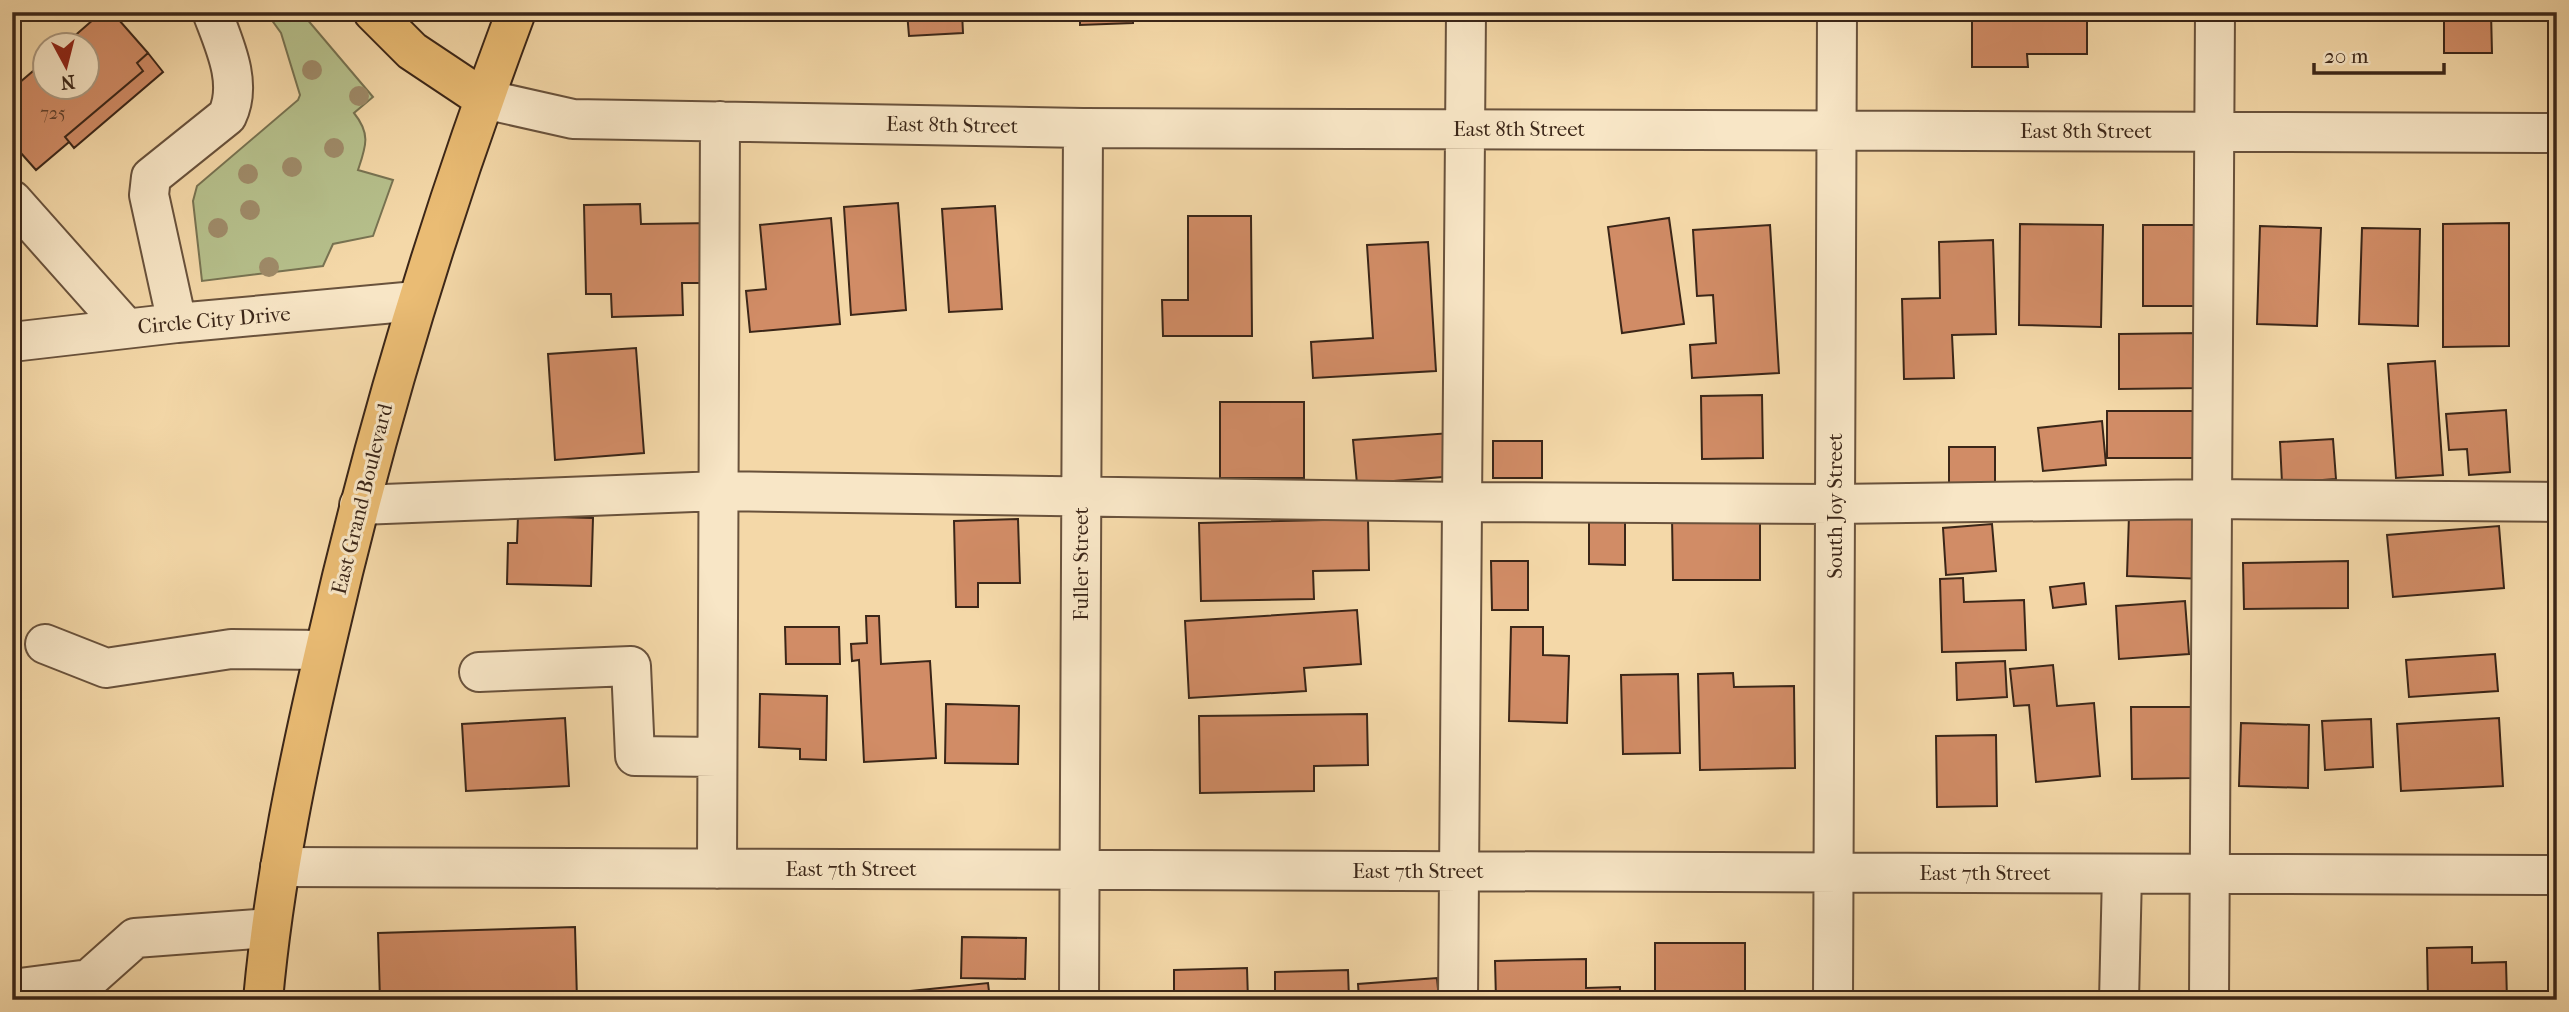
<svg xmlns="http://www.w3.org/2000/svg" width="2569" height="1012" viewBox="0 0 2569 1012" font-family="'IM FELL French Canon',serif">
	<rect width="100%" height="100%" fill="#f4d8a8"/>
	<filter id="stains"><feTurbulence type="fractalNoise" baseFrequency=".00286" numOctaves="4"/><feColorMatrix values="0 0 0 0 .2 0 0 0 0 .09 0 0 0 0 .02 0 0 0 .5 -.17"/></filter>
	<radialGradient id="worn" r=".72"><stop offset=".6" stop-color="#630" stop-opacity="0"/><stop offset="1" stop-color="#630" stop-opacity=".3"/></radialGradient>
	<!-- green -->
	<path fill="#b6c08c" stroke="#787352" stroke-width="2" d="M266,12H301L373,97L354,113C371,134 366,146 358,170L393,180L373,236L333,244L323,266L202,281L193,201L197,186L298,100L300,95L281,33Z"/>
	<!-- building -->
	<path fill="#d18c66" stroke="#3b2618" stroke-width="2" d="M102,12H112L148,53L137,63L143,71L65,137L69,142L36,170L12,143V89L46,60V88H88V46H63Z
		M666,12H727L667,18Z
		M907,12H962L963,33L909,36Z
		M1080,12H1133V23L1080,25Z
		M1596,12H1661V17L1595,15Z
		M1972,12H2087V54H2027L2028,67H1972Z
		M2444,12H2491L2492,53H2444Z
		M148,53L163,72L74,148L65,137L143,71L137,63Z
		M898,203L906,310L851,315L844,207Z
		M640,204L641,224L713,223L714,283H682L683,315L612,317L611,294H586L584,205Z
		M995,206L1002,309L949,312L942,209Z
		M1188,216H1251L1252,336H1163L1162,300H1188Z
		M831,218L840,324L750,332L746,291L766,289L760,225Z
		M1669,218L1684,324L1622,333L1608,227Z
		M2509,223V346L2443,347V224Z
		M2020,224L2103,225L2101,327L2019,325Z
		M1770,225L1779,373L1692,378L1690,345L1716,343L1713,295L1697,296L1693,230Z
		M2143,225H2201V306H2143Z
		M2260,226L2321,228L2317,326L2257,324Z
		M2362,228L2420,229L2418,326L2359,324Z
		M1993,240L1996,334L1952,335L1954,378L1904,379L1902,299L1940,298L1939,242Z
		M1428,242L1436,371L1313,378L1311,342L1373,338L1367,245Z
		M2200,333L2201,388L2119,389V334Z
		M636,348L644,453L555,460L548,354Z
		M2435,361L2443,475L2396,478L2388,364Z
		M1762,395L1763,458L1702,459L1701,396Z
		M1220,402H1304V478H1220Z
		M2506,410L2510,472L2469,475L2467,449L2449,450L2446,414Z
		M2107,411H2206V458H2107Z
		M2102,421L2106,465L2043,471L2038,428Z
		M1451,433L1455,476L1357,484L1353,440Z
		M2333,439L2336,479L2282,483L2280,442Z
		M1493,441H1542V478H1493Z
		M1949,447H1995V483L1949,484Z
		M2129,515L2207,517L2205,579L2127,576Z
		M518,516L593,518L591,586L507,584L508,543H517Z
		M1589,516H1625V565L1589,564Z
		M1672,517H1760V580H1673Z
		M1018,519L1020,583H978V607H956L954,521Z
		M1368,519L1369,570L1313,571L1314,599L1201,601L1199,523Z
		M1992,524L1996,571L1946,575L1943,528Z
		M2499,526L2504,588L2393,597L2387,535Z
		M1491,561H1528V610H1492Z
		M2348,561V608L2244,609L2243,563Z
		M1963,578L1964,602L2024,600L2026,650L1942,652L1940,579Z
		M2084,583L2086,604L2053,608L2050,587Z
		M2185,601L2189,654L2119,659L2116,606Z
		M1357,610L1361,664L1304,668L1306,691L1189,698L1185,621Z
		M866,616H879L881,664L930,661L936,758L864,762L859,660L852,661L851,644L867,643Z
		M785,627H839L840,664H786Z
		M1511,627H1543V655L1569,656L1567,723L1509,721Z
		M2495,654L2498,691L2409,697L2406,660Z
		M2005,661L2007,697L1957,700L1956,663Z
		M2053,665L2057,706L2094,703L2100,776L2036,782L2029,705L2014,706L2010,669Z
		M1733,673L1734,687L1794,686L1795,768L1700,770L1698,674Z
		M1678,674L1680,753L1623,754L1621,675Z
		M760,694L827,696L826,760L800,759V749L759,747Z
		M946,704L1019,706L1018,764L945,763Z
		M2131,707H2192V778L2132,779Z
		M1367,714L1368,765L1314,766V791L1200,793L1199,716Z
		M565,718L569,786L466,791L462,724Z
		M2499,718L2503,786L2401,791L2397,724Z
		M2371,719L2373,767L2325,770L2322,721Z
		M2241,723L2309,725L2308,788L2239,786Z
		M1996,735L1997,806L1937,807L1936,736Z
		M575,927L577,1000H380L378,933Z
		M962,937L1026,938L1025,979L961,978Z
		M1655,943H1745V996H1655Z
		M2472,947V963L2506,962L2507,1000H2428L2427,948Z
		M1586,959V988L1620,987V1000H1496L1495,961Z
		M1247,968L1248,1000H1174V970Z
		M1348,970L1349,1000H1275V972Z
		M1437,978L1439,1000H1359L1358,984Z
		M988,983L990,1000H912L911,991Z"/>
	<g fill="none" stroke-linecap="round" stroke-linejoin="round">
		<defs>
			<path id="minor" d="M484,99L573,119L1083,128L2557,133
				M12,200L126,328
				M177,323L149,195L151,177L227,116C243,83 224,44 212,12
				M12,342L177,323L416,301
				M359,505L719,491L1462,502L1835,504L2212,499L2557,502
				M45,644L106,668L231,649L324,650
				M479,672L631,666L635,756L717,757
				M280,867L2557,875
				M717,869L720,121
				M12,989L89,979L135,938L270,928
				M1079,1000L1083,128
				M1458,1000L1466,12
				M1833,1000L1837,12
				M2119,1000L2122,874
				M2209,1000L2215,12"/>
			<path id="major" d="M373,12L412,51L484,99
				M263,1000C274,878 299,759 327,640C376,426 439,218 516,12"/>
		</defs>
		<!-- minor casing -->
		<use href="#minor" stroke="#69523c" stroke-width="42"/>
		<!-- major casing -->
		<use href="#major" stroke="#3b2618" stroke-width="42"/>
		<!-- minor -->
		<use href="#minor" stroke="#f8e6c6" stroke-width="38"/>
		<!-- major -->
		<use href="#major" stroke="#eabc74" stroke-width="38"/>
	</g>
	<!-- trees -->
	<g fill="#9f8b69">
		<circle cx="312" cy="70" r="10"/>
		<circle cx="359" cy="96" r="10"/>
		<circle cx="334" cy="148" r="10"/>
		<circle cx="292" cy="167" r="10"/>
		<circle cx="248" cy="174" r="10"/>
		<circle cx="250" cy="210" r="10"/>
		<circle cx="218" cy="228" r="10"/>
		<circle cx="269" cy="267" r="10"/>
	</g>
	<g text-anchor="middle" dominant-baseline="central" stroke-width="6" stroke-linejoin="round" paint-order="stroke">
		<!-- number labels -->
		<g font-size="18" fill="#60402c">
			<text x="53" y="113">725</text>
		</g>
		<!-- street labels -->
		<g font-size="21" fill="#3b2618" stroke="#f8e6c6">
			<text transform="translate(952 125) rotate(1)">East 8th Street</text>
			<text x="1519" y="129">East 8th Street</text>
			<text x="2086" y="131">East 8th Street</text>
			<text transform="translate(214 320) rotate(-5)">Circle City Drive</text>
			<text transform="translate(362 499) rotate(-76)">East Grand Boulevard</text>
			<text transform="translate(1835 506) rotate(-90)">South Joy Street</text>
			<text transform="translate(1081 564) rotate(-90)">Fuller Street</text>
			<text x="851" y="869">East 7th Street</text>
			<text x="1418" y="871">East 7th Street</text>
			<text x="1985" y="873">East 7th Street</text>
		</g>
	</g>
	<!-- margin -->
	<rect width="2569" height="1012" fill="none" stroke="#f4d8a8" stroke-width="42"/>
	<rect x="14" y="14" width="2541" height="984" fill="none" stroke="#3b2618" stroke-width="3.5"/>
	<rect x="21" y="21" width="2527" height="970" fill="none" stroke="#3b2618" stroke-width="2"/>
	<!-- north arrow -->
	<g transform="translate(66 66) rotate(173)"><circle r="33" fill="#f8e6c6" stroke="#ac9980" stroke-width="2"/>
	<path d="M0-5L12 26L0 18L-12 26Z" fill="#8f2418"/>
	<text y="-10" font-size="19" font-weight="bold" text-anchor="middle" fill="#3b2618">N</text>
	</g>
	<!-- scale -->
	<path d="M2314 63v10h130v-10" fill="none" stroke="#3b2618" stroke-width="3.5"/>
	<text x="2324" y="63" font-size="21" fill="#3b2618" stroke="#f8e6c6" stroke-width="5" paint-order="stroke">20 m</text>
	<rect width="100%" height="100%" filter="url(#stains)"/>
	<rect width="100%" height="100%" fill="url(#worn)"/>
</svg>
